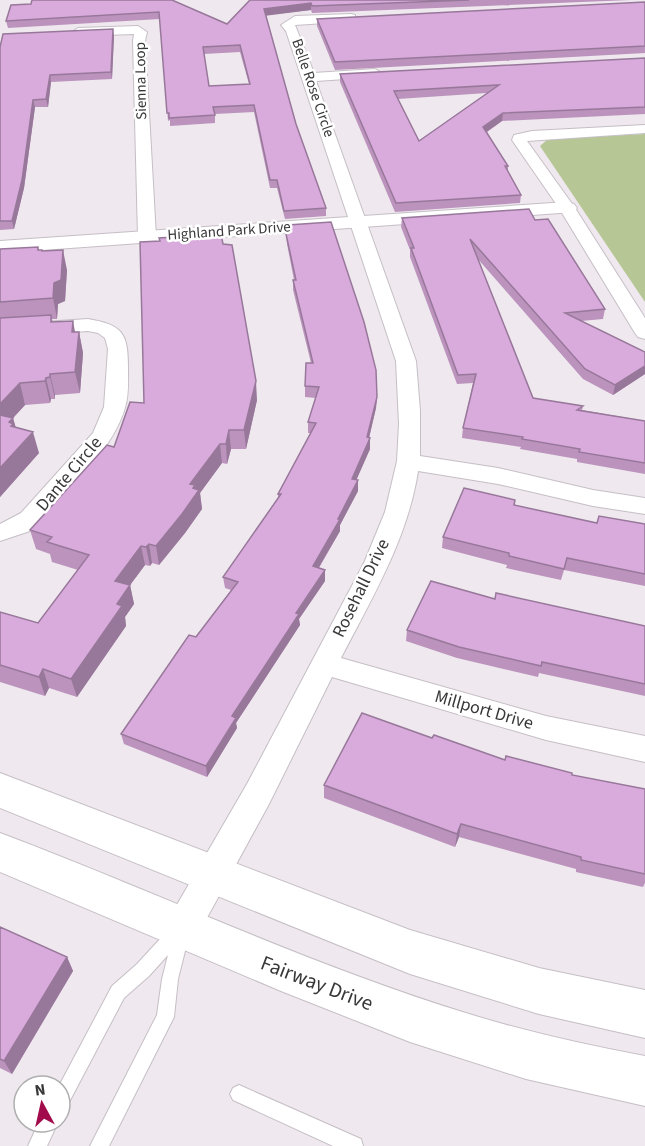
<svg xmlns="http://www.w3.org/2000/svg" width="645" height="1146" viewBox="0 0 645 1146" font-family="'Source Sans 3',sans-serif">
	<rect width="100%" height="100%" fill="#efe8ef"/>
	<!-- green -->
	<path fill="#b6c695" d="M645,134V302L540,146L548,139Z"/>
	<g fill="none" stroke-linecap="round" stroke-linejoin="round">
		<defs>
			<path id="service" d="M182,923L188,925L190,931L178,979L174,1017L109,1146H90L157,1015L162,979L168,955L149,976L124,998L66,1108L60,1111L59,1086L112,986L137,964L172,926Z
				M239,1085L361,1139L363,1146H333L233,1100L230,1094L233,1088Z
				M39,1122H58L47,1146H28Z"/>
			<path id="minor" d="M351,14L355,15V21L295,25L314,73L375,69L382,73L375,77L316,81L416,361L420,411V456L498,468L593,490L645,498V514L593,506L498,484L418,471C408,538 372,598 341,658L546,716L645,736V762L546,740L332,677L269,804L214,905L195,939L183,944L171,939L166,927L171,915L247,784L364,563L385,512L397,461L399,424L396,361L286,31L281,25L295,16Z
				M138,26L147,32L145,41L156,237L153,241H141L138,237L133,41L134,34L78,36L72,32L78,28Z
				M645,125V133L527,141L575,208L645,318V339L638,337L635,333L559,208L512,140L514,135L532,131Z
				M88,319C122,325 128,332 128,367C128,380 129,395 125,408C112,451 68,491 39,525L30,531L0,541V524L21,513L93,433L104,407L108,349L105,338L98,333L88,331L0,337V325Z"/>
			<path id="tertiary" d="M567,202L574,204L577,208L574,212L0,253V241Z"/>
			<path id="secondary" d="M0,773L410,930L539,968L645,990V1038L539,1014L410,974L0,808Z
				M0,833C157,892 309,965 469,1014C527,1032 586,1045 645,1056V1106L526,1079L410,1042L281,991L0,872Z"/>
		</defs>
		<!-- service casing -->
		<use href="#service" stroke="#c5bfc5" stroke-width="2"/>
		<!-- minor casing -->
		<use href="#minor" stroke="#c5bfc5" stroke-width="2"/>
		<!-- tertiary casing -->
		<use href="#tertiary" stroke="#c5bfc5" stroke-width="2"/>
		<!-- secondary casing -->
		<use href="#secondary" stroke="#c5bfc5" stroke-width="2"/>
		<!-- service -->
		<use href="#service" fill="#fff" fill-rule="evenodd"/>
		<!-- minor -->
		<use href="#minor" fill="#fff" fill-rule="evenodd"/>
		<!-- tertiary -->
		<use href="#tertiary" fill="#fff" fill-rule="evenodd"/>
		<!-- secondary -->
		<use href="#secondary" fill="#fff" fill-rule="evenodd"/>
	</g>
	<!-- wall -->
	<path fill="#bb93bd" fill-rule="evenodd" d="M172,0L227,24L250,0H631L312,13L311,10L266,15L296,124L326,208V216L285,219L277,188H270L254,112L215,114V123L170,126V120L168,121L160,19L8,28L6,21ZM240,52L249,84L209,86L204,54Z
		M645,3V53L335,70L317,26V19Z
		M114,36L112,79L51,82L48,107H35L24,188L14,229L0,230V47Z
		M645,58V114L502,121L487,132L508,166V171L521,195L520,203L395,212L340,82V74ZM487,93L419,141L398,99Z
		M402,218L535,220L605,309L603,319L581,321L645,352V374L613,395L583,379L477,258L533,398L583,406L582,410L645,421V474L577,462V459L520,449L521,447L462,438L463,428L473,383L457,384L410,257V250L401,227Z
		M288,225L377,397L376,408L369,438H370V449L356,480H358V491L340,525V531L319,568L325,570V581L299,619L300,625L236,723L237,728L207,777L124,744L121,734L231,590L225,588L223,577L278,498V494L311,433H308V422L316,398L305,397V386L311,363L293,290V280H294L287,244L286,234L288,233Z
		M38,247L39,250H42V251L67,270L65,301L58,304L57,319H52L53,322L75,332H79L83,353L80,393L55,395V399H51L50,403L25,405L13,418L16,428L39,453L0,497V249Z
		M257,400L246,449H231L227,464L222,463L200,493L202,509L185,533L159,565L152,563L150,566L145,565L130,585L134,604L125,617L126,626L77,697L49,688L45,696L0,682V612L38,623L78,570L52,562L50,554L36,549L30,530L114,447L144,403Z
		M515,500L514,505L597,523L599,516L645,524V586L564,570L561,580L506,568L507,565L442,548L443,537Z
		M495,599L645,626V696L539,673L538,677L457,658L406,641L407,630Z
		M432,738L505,760L572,775L645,789V883L643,887L576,872V869L459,837L455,847L324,798V785Z
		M0,927L67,957L73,971L12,1074L0,1068Z"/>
	<!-- shaded-wall -->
	<path fill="#98789a" d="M311,3V10L264,16V9Z
		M113,29L114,36L112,79L111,72Z
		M50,75L51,82L48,107L46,99Z
		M33,100L35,107L24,188L14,229L12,221Z
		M503,113L502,121L482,135L483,127Z
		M63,250L67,270L65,301L58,304L57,319L53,298L54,283Z
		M73,321L77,342L72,332Z
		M79,332L83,353L80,393L75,372Z
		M645,366V374L613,395L615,385Z
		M50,374L55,395V399L50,377Z
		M46,378L51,399L50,403L45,381Z
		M256,381L257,400L246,449L244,430Z
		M20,383L25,405L0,432V404Z
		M377,397L376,408L368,442L370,438V449L352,490V479L367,437Z
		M13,418L19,440L18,441L9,422Z
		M229,430L231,449L227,464L226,444Z
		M33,432L39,453L0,497V468Z
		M220,444L222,463L200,493L202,509L185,533L159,565L156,546L190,484Z
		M358,480V491L340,525V531L313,577V566Z
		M149,544L152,563L150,566L146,547Z
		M141,546L145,565L119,600L115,581Z
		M325,570V581L299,619L300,625L236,723L237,728L207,777L206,766L232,716L296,613Z
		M130,585L134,604L125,617L126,626L77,697L71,679L117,604Z
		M43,669L49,688L45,696L39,677Z
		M461,824L459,837L455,847L457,834Z
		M67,957L73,971L12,1074L4,1061Z"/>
	<!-- building -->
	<path fill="#d9abdc" stroke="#98789a" stroke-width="1.5" fill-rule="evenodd" d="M32,0H172L227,24L250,0H469L312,6L311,3L264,9L296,124L326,208L284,211L277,180H270L254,105L213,107L215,115L169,118V113H167L159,12L6,21L11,5L31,4ZM240,45L250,84L209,86L203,47Z
		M645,2V46L335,62L317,19Z
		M113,29L111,72L50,75L46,99L33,100L22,180L12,221H0V47L3,34Z
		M645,58V107L503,113L483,127L508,166H505L521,195L396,203L340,74ZM499,85L419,141L394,91Z
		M529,209L535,220L548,219L605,309L565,313L645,352V366L615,385L585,369L470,239L533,398L583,406L577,410L645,421V463L579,452L580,449L522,439L523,437L463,428L476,374L458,375L411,248H414L402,218Z
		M331,222L364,322L376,370L377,397L367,437L370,438L352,479L358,480L338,519H340L313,566L325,570L296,613L299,614L232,716L236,718L206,766L121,734L189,635L196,637L238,582L223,577L281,494H278L316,423L308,422L319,387L305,386L306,363H313L293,280H296L286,234L290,233L288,225Z
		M221,234L223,244L232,245L256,381L244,430H229L226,444H220L190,484L195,485L193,488L199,490L182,514L156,546L149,544L146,547L141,546L115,581L130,585L117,604L122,606L71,679L43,669L39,677L0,665V612L38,623L89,555L47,542L52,537L30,530L107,445L114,447L130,402L144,403L140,242L160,241L159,238Z
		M38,247V250H42V251L63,250L61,280L54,283L53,298L0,302V249Z
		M51,315V322L73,321L72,332H79L75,372L50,374V377L46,378L45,381L20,383L0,404V318Z
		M0,415L13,418L9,422L13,424L11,426L33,432L0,468Z
		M464,488L515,500L514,505L597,523L599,516L645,524V574L567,558L564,569L509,556V553L443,537Z
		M431,581L495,599L496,593L645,626V684L542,662L541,666L459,647L407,630Z
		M362,713L432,738L434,735L505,760L506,756L572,773V775L645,789V874L581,860V857L461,824L457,834L324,785Z
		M0,927L67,957L4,1061L0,1059Z"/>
	<g text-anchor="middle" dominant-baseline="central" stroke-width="5" stroke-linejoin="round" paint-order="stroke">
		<!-- far-street labels -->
		<g font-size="15" fill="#393739" stroke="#fff">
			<text transform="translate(141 81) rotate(-91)">Sienna Loop</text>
			<text transform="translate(313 88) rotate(71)">Belle Rose Circle</text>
			<text transform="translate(229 231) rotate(-4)">Highland Park Drive</text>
		</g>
		<!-- street labels -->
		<g font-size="18" fill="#393739" stroke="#fff">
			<text transform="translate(69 474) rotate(-50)">Dante Circle</text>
			<text transform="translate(361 588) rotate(-64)">Rosehall Drive</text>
			<text transform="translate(484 710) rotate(16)">Millport Drive</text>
		</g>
		<!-- near-street labels -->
		<g font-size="21" fill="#393739" stroke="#fff">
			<text transform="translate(317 983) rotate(21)">Fairway Drive</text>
		</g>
	</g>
	<!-- north arrow -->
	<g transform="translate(42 1104) rotate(352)"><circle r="28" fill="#ffffff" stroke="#b0afb0" stroke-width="1.5"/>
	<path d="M0-4.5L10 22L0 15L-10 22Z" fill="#a20b4b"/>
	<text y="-9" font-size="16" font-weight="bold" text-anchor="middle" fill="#393739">N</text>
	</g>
</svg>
